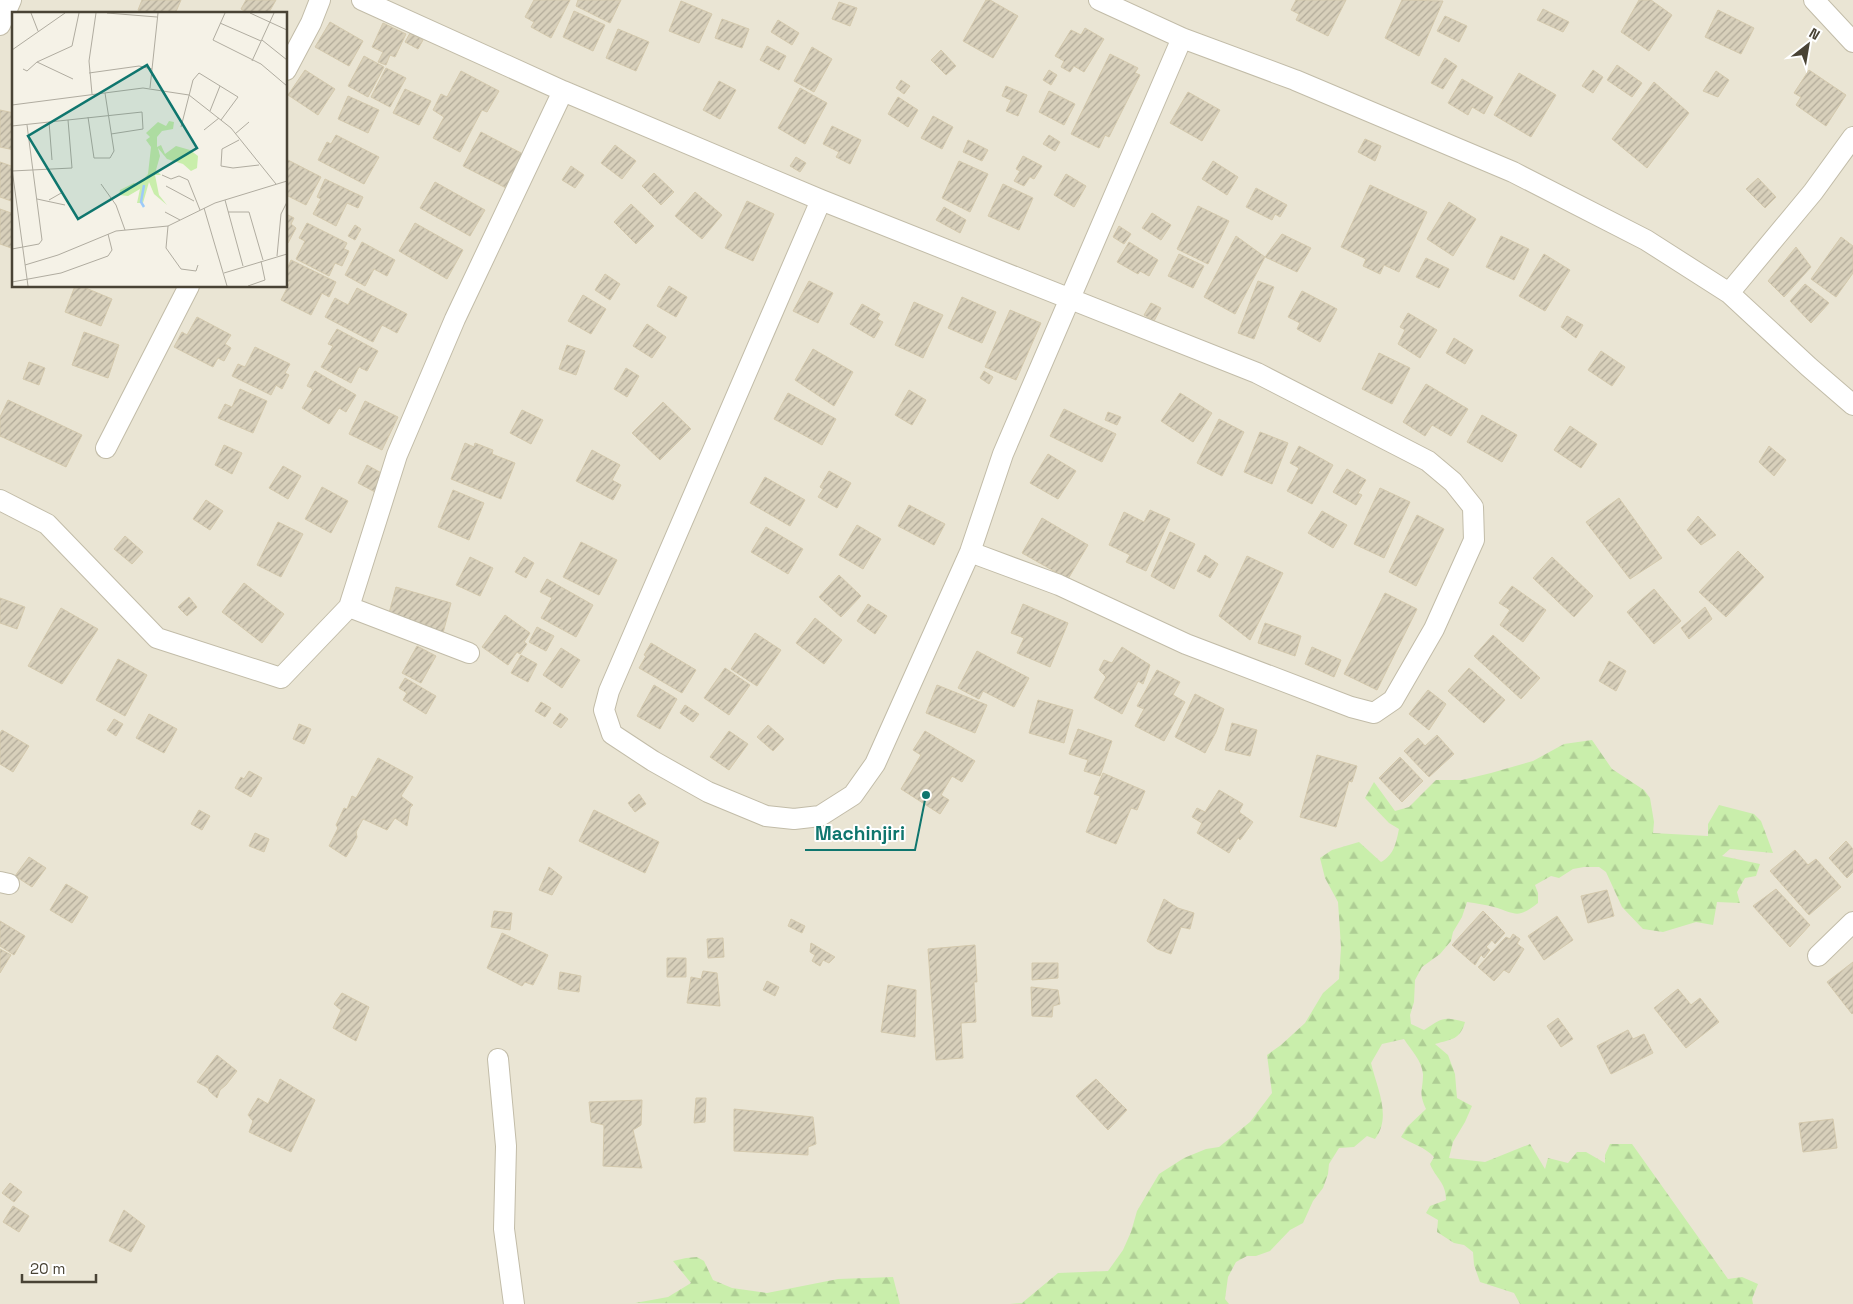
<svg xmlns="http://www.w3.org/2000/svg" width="1853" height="1304" viewBox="0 0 1853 1304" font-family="'Space Grotesk',sans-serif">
	<defs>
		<pattern id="forest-firs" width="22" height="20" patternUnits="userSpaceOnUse" patternTransform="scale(1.25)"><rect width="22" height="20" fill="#c9eeab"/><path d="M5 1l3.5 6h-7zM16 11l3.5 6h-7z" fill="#aecd94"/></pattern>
		<pattern id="building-hatch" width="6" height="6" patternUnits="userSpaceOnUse" patternTransform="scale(1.25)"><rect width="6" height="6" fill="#d8d0bb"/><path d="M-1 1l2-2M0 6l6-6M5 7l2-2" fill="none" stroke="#b1aa99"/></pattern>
	</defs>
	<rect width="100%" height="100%" fill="#f5f2e7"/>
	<!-- residential -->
	<path fill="#eae5d4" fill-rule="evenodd" d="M0,0H1853V1304H0ZM14,14H286V286H14Z"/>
	<!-- forest -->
	<path fill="url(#forest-firs)" d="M1592,740L1612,769L1644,790L1650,798L1654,822L1653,833L1708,836V824L1719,805L1754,814L1761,821L1773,853L1730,849L1722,856L1760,864L1756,876L1745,878L1737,892L1740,903L1717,902L1713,925L1696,922L1663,932L1643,929L1622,907L1606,872L1599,867H1584L1573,869L1559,878L1551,876L1535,885L1538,893V903C1517,919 1517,914 1494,907C1486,905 1476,903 1467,902L1462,917L1453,932L1451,941L1440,954L1422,967L1415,980L1414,1002L1410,1015L1411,1024L1424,1030C1443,1018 1442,1016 1465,1022C1460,1040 1452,1039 1435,1044L1448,1055L1455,1074L1457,1098L1472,1106L1465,1122L1453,1142L1449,1158L1485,1162L1530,1144L1545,1169L1548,1158L1568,1163L1577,1152H1586L1605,1163V1155L1610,1144H1632L1728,1279L1742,1277L1758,1284L1752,1299L1753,1304H1520L1514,1293L1480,1282L1474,1265L1473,1252L1464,1245L1454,1243L1437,1232L1438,1220L1426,1213L1430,1206L1446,1200C1446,1182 1436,1179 1430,1164L1434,1157C1425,1147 1412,1144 1401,1137L1407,1127L1426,1109C1418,1091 1423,1092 1423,1074C1422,1061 1411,1050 1404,1039L1382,1044L1371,1063C1377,1088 1392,1117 1375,1139L1367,1136L1354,1147L1339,1148L1329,1164L1328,1174L1323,1188L1313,1201L1303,1223L1290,1230L1270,1251L1256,1256H1247L1236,1262L1228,1277L1225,1299L1229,1304H1010L1022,1303L1058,1273L1108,1271L1123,1250L1131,1232L1137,1211L1159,1174L1184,1158L1206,1149L1219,1147L1250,1122L1272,1093L1267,1055L1281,1045L1305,1023L1323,993L1339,979L1341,947L1338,902L1325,878L1320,858L1332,850L1359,842L1381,862C1394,855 1396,843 1399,829L1389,823L1365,798L1374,782L1395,811L1409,807L1436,780H1462L1491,773L1533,761L1564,744Z
		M697,1257L704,1261L713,1280L732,1288L767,1293L838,1279L893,1277L900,1304L635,1303L668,1297L691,1283L673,1261L686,1258Z"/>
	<!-- building -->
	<path fill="url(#building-hatch)" stroke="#d4c9ad" d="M142,0H181L175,14H146L138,10Z
		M246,0H276L268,14H249L241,9Z
		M534,0H570L551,38L531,27L534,22L525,17Z
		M578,0H621L610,23L576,6Z
		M986,0H990L1018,16L993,58L963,41Z
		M1296,0H1346L1328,36L1296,20L1299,14L1291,10Z
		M1402,0L1443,1L1419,56L1385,38Z
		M1639,0H1651L1672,15L1649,51L1621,32Z
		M681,1L712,14L699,43L669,31Z
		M839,2L857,8L850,26L832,19Z
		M1543,9L1569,22L1563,32L1537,20Z
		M1718,10L1754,28L1741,54L1705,37Z
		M574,11L605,25L593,51L563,37Z
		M1445,16L1467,26L1459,42L1437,31Z
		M722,19L749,29L742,48L715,38Z
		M778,20L799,33L792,45L771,32Z
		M330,22L363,41L349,66L315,47Z
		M383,23L406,34L395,57L390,55L386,65L378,62L383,52L372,47Z
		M1085,28L1104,39L1084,72L1074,66L1070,72L1061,67L1064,61L1055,56L1071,30L1081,35Z
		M618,29L649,42L636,71L606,58Z
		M410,33L423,40L418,49L405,42Z
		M767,46L786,56L779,70L760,60Z
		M812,47L832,59L814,92L794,81Z
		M941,50L956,66L946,75L931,60Z
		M1110,54L1138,68L1135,73L1140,75L1109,137L1105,135L1099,148L1071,134Z
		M364,56L384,67L368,97L348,86Z
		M1445,58L1457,66L1443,89L1431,83Z
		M1617,65L1642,83L1632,97L1607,80Z
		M386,68L406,78L390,107L371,97Z
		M305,70L335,89L318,115L288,95Z
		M1049,70L1057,75L1051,85L1043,80Z
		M1593,70L1603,77L1593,93L1582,86Z
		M1809,70L1846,95L1826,126L1796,105L1801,97L1794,93Z
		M461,71L499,91L487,112L482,110L460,152L433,138L444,117L433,110L441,94L447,97Z
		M1716,71L1729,80L1718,97L1703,91Z
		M1519,73L1556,95L1531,137L1494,115Z
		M1462,79L1493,97L1484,114L1472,107L1468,115L1448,103Z
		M901,80L910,86L904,94L896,88Z
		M719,81L736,90L720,119L703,110Z
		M1654,82L1689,113L1647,168L1612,139Z
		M1006,86L1027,95L1018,116L1006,111L1011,100L1002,96Z
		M800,88L827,103L805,144L778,128Z
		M405,89L431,101L419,125L393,113Z
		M1049,91L1075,104L1064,125L1039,112Z
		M1188,92L1220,110L1202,141L1170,123Z
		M348,96L379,110L368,133L338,119Z
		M898,97L918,110L908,127L888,114Z
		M0,110L14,113V150L0,147Z
		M933,116L953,127L942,149L921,138Z
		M832,126L861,140L850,164L836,157L839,152L823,144Z
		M481,132L523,154L506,188L463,166Z
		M336,135L379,157L364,184L318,160L327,142L331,144Z
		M1049,135L1060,142L1055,151L1043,144Z
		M1365,139L1381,146L1375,161L1358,152Z
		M968,140L988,150L982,161L963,152Z
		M615,145L636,161L622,179L601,163Z
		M1023,156L1042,166L1034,179L1030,177L1024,186L1014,181L1020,171L1016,169Z
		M796,157L806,163L800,172L790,166Z
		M286,159L321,177L306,205L286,195Z
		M959,161L988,174L970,212L942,198Z
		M1213,161L1238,177L1227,195L1202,179Z
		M0,162L14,167V202L0,197Z
		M571,166L584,175L575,188L562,180Z
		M654,173L674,192L661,205L642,186Z
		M1066,174L1086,186L1074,207L1054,195Z
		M1758,178L1776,197L1765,208L1746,189Z
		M325,179L363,197L358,208L347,203L336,226L313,214L321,199L317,197Z
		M435,182L485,210L470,236L420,208Z
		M1003,184L1033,198L1019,230L988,216Z
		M1370,185L1427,212L1399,272L1384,265L1380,274L1363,266L1366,259L1341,247Z
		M1256,188L1287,205L1280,217L1275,214L1272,220L1246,207Z
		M695,192L722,215L702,239L675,216Z
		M747,201L774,214L753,261L725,248Z
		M1449,202L1476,219L1453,256L1427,239Z
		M631,204L654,226L636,244L614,222Z
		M1198,206L1229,221L1208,264L1177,249Z
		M944,207L966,220L960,233L936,220Z
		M0,209L14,214V249L0,244Z
		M1152,213L1171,225L1161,240L1142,228Z
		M286,214L294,218L291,224L296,228L288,243L286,241Z
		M307,223L347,243L344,249L349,251L342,266L335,263L329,276L296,259L305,241L299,238Z
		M415,223L463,250L447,279L399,251Z
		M355,225L361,229L355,240L348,236Z
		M1119,226L1131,234L1124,244L1113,237Z
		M1282,234L1311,248L1297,272L1265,257Z
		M1236,236L1265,257L1235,314L1204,297Z
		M1501,236L1529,249L1514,280L1486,267Z
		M1841,237L1853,246V273L1836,297L1811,279Z
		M362,242L395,260L387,276L374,269L365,286L345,275Z
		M1129,242L1158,260L1149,276L1140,271L1138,274L1117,262Z
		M1796,247L1811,267L1784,297L1768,281Z
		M1179,254L1204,266L1193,288L1168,276Z
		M1544,254L1570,270L1545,311L1519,296Z
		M1426,258L1449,269L1439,288L1416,277Z
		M291,260L336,282L329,297L322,293L311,315L281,300L290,282L286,280V271Z
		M605,274L620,284L610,300L595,290Z
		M809,281L833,293L818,323L793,311Z
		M1258,281L1274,287L1254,339L1238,333Z
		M1805,284L1829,303L1811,323L1790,301Z
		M75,286H81L112,299L101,326L65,312Z
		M669,286L687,297L676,317L657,306Z
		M357,288L407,314L397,333L382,325L373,342L325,317L335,298L348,305Z
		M1302,291L1337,309L1320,342L1297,329L1300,323L1288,317Z
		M583,295L606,309L591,334L568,321Z
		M962,297L996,312L982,343L948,328Z
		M914,302L943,315L923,358L895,345Z
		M1151,303L1161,308L1154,321L1144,315Z
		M862,304L880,314L877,319L883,322L874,338L850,324Z
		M1010,310L1041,323L1016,380L985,367Z
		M1408,313L1437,330L1420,358L1398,344L1405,330L1400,327Z
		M1567,316L1583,325L1576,338L1561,327Z
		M197,317L231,335L225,344L231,348L224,361L218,358L213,367L174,347L182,332L187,335Z
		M647,324L666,337L652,358L633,346Z
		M337,329L378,351L367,371L359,367L351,383L321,367L333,346L328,344Z
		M84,332L119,345L108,378L72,365Z
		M1454,338L1473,350L1465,364L1446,353Z
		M567,345L585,351L576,375L559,369Z
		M255,347L290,364L285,373L289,375L282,389L276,385L271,395L232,376L238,364L245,367Z
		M813,349L853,372L834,406L795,380Z
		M1601,351L1625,367L1612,386L1588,370Z
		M1379,353L1410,368L1392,404L1362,389Z
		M29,362L45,368L39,385L23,379Z
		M626,368L639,376L627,397L614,389Z
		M315,371L356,395L346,412L339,408L329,424L302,408L313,389L307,386Z
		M984,371L993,377L989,384L980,378Z
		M1426,384L1468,409L1451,436L1432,425L1425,436L1403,422Z
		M240,389L267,401L253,433L218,418L225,404L232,407Z
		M909,390L926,400L912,425L895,415Z
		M788,393L836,419L822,445L774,419Z
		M1180,393L1212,413L1193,442L1161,421Z
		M8,400L82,435L66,467L0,436V417Z
		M365,401L398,417L382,450L349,434Z
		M663,402L691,429L660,460L632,433Z
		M1064,409L1116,434L1102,462L1050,436Z
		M522,410L543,420L531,444L510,433Z
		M1108,412L1121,417L1117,425L1105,420Z
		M1482,415L1517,435L1502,462L1467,442Z
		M1219,419L1244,432L1222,476L1197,463Z
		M1570,426L1597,444L1581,468L1554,450Z
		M1260,432L1288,443L1272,484L1244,472Z
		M465,443L474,447L475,443L493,450L492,454L515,463L501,499L451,479Z
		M224,445L242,453L232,474L215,465Z
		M1299,446L1333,465L1312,504L1287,491L1299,468L1290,463Z
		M1769,446L1786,460L1774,476L1759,462Z
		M592,450L620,465L612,480L621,485L613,500L576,481Z
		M1048,454L1076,471L1058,499L1030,483Z
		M367,465L385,475L375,492L358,483Z
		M283,466L301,476L288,499L269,488Z
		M1347,469L1366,480L1358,493L1362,495L1356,505L1333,492Z
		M829,471L851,483L837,508L818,497L823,489L820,487Z
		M765,477L805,500L790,526L750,503Z
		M322,487L348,501L331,533L305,519Z
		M1380,488L1410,502L1384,558L1354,544Z
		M453,490L484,503L469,540L438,527Z
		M1619,498L1662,558L1630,579L1586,522Z
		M206,500L223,511L210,530L193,519Z
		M909,505L945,524L934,545L898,526Z
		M1150,510L1170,519L1146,571L1126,562L1130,555L1109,545L1124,512L1144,522Z
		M1322,511L1347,525L1333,548L1308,533Z
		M1417,515L1444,529L1416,586L1389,572Z
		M1698,516L1716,535L1701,545L1687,530Z
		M1042,518L1088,545L1068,579L1022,553Z
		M278,522L303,534L281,577L257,565Z
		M857,525L881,539L863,569L839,555Z
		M766,527L803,549L788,574L751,552Z
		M1170,532L1195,544L1174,589L1151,576Z
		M125,536L143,552L132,564L114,549Z
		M581,542L617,560L599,595L563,577Z
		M1738,551L1764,577L1726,617L1699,592Z
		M1205,555L1218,564L1210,578L1197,571Z
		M1247,556L1283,573L1250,640L1219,616Z
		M470,557L493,568L480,596L456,585Z
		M524,557L534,563L526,578L515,572Z
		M1552,557L1593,596L1574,617L1533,578Z
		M839,575L861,596L841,617L819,597Z
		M547,579L593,605L576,637L541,618L552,598L540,592Z
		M244,583L284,614L262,643L222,612Z
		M1512,586L1546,610L1523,642L1500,625L1510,610L1499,603Z
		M396,587L451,603L443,633L388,617Z
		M1654,589L1681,621L1654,644L1627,612Z
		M1385,593L1417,609L1377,690L1344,674Z
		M189,597L197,607L187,616L178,607Z
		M0,598L25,607L17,629L0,623Z
		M868,604L887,616L875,634L857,621Z
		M1023,604L1068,623L1050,667L1017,653L1024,638L1011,633Z
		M1705,607L1712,619L1689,639L1681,628Z
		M61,608L98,629L62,684L28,666Z
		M505,615L530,633L524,642L527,644L520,654L517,652L508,665L482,647Z
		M815,618L842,640L824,664L796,643Z
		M1265,623L1301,636L1295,656L1258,643Z
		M537,627L554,636L546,651L529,642Z
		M755,633L781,650L757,686L731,669Z
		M1493,635L1540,678L1521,699L1474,656Z
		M651,643L696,670L682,693L639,668L646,656L644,655Z
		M417,646L436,656L421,683L402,673Z
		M1122,647L1150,665L1143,684L1138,681L1122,714L1094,698L1106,677L1099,670L1104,660L1112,663Z
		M1312,647L1341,660L1334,677L1305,664Z
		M561,648L580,660L562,688L543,675Z
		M977,651L1029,678L1014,707L983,691L979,699L958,688Z
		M521,655L537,664L528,682L511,673Z
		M118,659L147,675L125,716L96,700Z
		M1609,661L1626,671L1616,691L1599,681Z
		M725,668L750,685L729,715L704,698Z
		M1469,668L1505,700L1484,723L1448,691Z
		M1157,670L1180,682L1173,695L1185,702L1164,741L1135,726L1144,709L1137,706Z
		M405,678L436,696L426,714L403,700L407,693L399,688Z
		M654,685L677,699L660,729L637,716Z
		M937,685L987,705L975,733L926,713Z
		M1428,690L1446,704L1429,730L1409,714Z
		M1195,694L1224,709L1216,732L1205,753L1175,737Z
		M1038,700L1073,710L1064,743L1029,733Z
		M541,702L551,708L545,717L535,711Z
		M685,705L699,714L693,722L680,713Z
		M560,713L568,719L561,728L553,723Z
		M149,714L177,729L164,753L136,738Z
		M114,719L123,724L116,736L107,730Z
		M1232,723L1257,730L1250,756L1225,750Z
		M299,724L311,729L304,744L293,739Z
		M768,725L784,739L773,751L757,737Z
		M1078,729L1112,741L1100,776L1084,771L1088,760L1069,754Z
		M2,730L29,746L13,772L0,764V733Z
		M729,731L748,744L729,770L710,757Z
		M925,731L975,761L962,782L952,776L941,795L949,800L940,814L901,789L921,755L913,750Z
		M1437,735L1454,754L1429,777L1404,751L1418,738L1425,746Z
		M1317,755L1357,766L1352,782L1349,781L1336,827L1300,817Z
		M1400,757L1423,781L1402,802L1379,778Z
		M378,758L413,777L401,796L413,805L410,808L407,826L395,818L387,830L363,819L356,832L357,837L352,847L346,857L329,846L338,828L336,825L344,808L347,809L352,796L356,798Z
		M249,771L262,778L251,797L235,788L241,777L244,779Z
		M1103,773L1145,791L1137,810L1131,808L1116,844L1086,832L1100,796L1094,794Z
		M1219,790L1243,804L1239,812L1253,822L1240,840L1238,838L1229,853L1197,833L1202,823L1192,817L1197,808L1205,812Z
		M639,794L646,804L635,812L628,803Z
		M199,810L210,816L202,830L191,824Z
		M594,810L659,842L645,873L579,841Z
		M255,833L269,839L264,852L249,846Z
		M1846,841L1853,849V872L1847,878L1829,858Z
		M1795,850L1808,865L1816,859L1841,887L1809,915L1770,871Z
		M29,857L46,868L32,887L15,876Z
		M549,867L562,877L552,895L539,890Z
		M66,884L88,897L72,923L50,910Z
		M1776,889L1810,925L1790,947L1753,906Z
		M1607,890L1614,916L1588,923L1581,896Z
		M1164,899L1178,908L1194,913L1190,929L1181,927L1171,954L1157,949L1147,941Z
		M494,911L512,913L510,930L491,927Z
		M1483,911L1505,933L1495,944L1492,940L1486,947L1490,950L1484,958L1481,955L1475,965L1452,945Z
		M1557,916L1573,940L1544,960L1528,936Z
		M791,919L805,926L802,933L788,926Z
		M0,921L25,936L14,955L0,946Z
		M502,933L548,955L533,985L525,982L522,986L487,968Z
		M1513,934L1520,939L1517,944L1524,949L1509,973L1504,970L1494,981L1478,967L1506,937L1510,939Z
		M723,938L724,957L708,958L707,939Z
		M811,943L835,957L829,963L823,960L820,966L812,961L815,955L810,952Z
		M975,945L977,982H974L976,1022L961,1023L963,1058L936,1060L928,949Z
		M0,949L11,955L0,973Z
		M667,958H686V977H667Z
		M1853,962V1013L1852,1014L1827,982Z
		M1032,963H1058V978L1032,980Z
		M703,971L717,973L720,1006L687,1003L691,977L701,979Z
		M560,972L581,976L579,992L558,989Z
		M767,981L779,987L775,996L763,990Z
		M888,985L916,990L915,1037L881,1032Z
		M1031,987L1058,990L1060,1004L1053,1006L1052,1017L1032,1016Z
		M1678,989L1691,1005L1700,998L1719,1022L1686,1048L1654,1008Z
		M342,993L369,1007L356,1041L333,1028L341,1010L334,1004Z
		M1558,1018L1573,1039L1561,1047L1547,1026Z
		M1628,1030L1633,1039L1644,1034L1653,1053L1611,1074L1597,1046Z
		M217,1055L237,1071L226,1085L220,1090L217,1098L209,1091L208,1088L197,1082Z
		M280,1079L315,1100L291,1152L249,1132L253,1121L248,1115L258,1098L268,1104Z
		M1096,1079L1127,1110L1108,1130L1076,1096Z
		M696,1098H706L705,1122L694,1123Z
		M642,1100L641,1125L633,1130L642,1168L603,1166L604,1125L591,1122L589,1102Z
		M734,1109L813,1117L816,1144L808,1147V1155L734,1151Z
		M1833,1119L1837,1148L1803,1152L1799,1123Z
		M10,1183L22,1192L14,1202L2,1193Z
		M13,1206L29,1216L19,1232L3,1222Z
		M124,1210L145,1226L131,1252L109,1241Z"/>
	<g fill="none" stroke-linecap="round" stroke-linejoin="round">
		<defs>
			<path id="street" d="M362,0L563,91L821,200L1257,373L1428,461L1453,482L1473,507L1474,540L1434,629L1393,700L1374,713L1351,707L1186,644L1059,585L970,552
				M1099,0L1182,38L1295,80L1513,172L1646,240L1729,293L1809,367L1853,405
				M1814,0L1853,42
				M0,25L11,0
				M286,70L311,23L320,0
				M821,200L609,691L604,710L612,734L653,761L708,792L766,816L794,819L820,816L853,795L875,764L970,552L1003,454L1182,38
				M1729,293L1813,192L1853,137
				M106,448L189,286
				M0,500L47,524L157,638L281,678L349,607L397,455L455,319L563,91
				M349,607L469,653
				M0,882L9,884
				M1818,956L1853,922
				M498,1059L506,1146L504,1229L514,1304"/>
		</defs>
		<!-- street casing -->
		<use href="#street" stroke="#c2bca8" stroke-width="22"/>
		<!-- street -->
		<use href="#street" stroke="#fff" stroke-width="20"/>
	</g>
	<!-- overview -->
	<g transform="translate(12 12)">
		<rect width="275" height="275" fill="#f5f2e7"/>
		<path d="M157,109L162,110L161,117L150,119L145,125V135L149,133L153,142L164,134L178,138L186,144L185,156L179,159L171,152L155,147L146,136L148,144L144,158L149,163H143L147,183L155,193L142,182L137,170L131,191H125L128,177L116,184L107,183L108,178L122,171L126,173L136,162L139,135L134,128L138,125L134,121L146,110L154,114Z" fill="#c9eeab"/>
		<path fill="none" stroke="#9ccaf9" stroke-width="2.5" d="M132,173L129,190L132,195"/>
		<path fill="none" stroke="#b0aca0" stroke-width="1" d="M19,1L26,19M95,1L145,5M213,1L201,28L249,52L275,74M238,1L275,18M208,11L249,29M250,28L275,48M0,38L53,1M240,49L262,1M11,57L15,59L25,50M77,61L127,54L140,57M61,67L25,50L60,34L67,1M138,76L146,1M80,82L77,49L84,1M0,93L131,76L177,83L219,116L264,172M198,99L208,74M76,105L82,146H98L102,139L93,81M37,110L40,148M0,114L130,100L131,117L99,122M169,115L181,68L187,61L226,85L209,108M192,118L207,106M223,122L237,110M227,128L210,137L209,154L221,156L247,153M0,157L16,274M0,159L60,156L56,108M150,163L159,167L167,164L176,168L188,198M89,172L104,193L113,218M154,174L182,189M25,187L53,193M37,188L51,180M213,188L231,254M192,196L215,274M153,200L168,208M216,200H237L251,248M156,214L154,236L169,257L184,259L186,253M0,237L27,232L30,228L15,113M265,244L269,202L275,190M13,253L46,243L104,219L156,214L203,191L275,169M212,261L275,242M0,270L49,261L96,244L100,238L96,222M236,274L253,268L249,249"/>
		<path fill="#0f766e" fill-opacity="0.15" stroke="#0f766e" stroke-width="2.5" d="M135,53L185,136L66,207L16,124Z"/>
		<rect width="275" height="275" fill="none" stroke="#494335" stroke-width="2.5"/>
	</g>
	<!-- callouts -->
	<path fill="none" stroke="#0f766e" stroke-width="2" d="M926 795L915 850H805"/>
	<circle fill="#0f766e" stroke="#fff" stroke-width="2" cx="926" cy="795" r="5"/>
	<g font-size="19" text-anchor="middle" font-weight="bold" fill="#0f766e" stroke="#fff" stroke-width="4" stroke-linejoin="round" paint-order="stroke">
		<text x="860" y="840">Machinjiri</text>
	</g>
	<!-- north arrow -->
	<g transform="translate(1808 45) rotate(31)" stroke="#ffffff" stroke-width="4" paint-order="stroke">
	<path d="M0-4L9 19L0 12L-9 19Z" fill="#494335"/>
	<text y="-8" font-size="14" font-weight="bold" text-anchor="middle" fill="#494335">N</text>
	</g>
	<!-- scale -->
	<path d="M22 1274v8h74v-8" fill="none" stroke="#494335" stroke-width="2.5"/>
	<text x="30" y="1274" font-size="15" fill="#494335" stroke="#ffffff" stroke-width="4" paint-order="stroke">20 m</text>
</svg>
